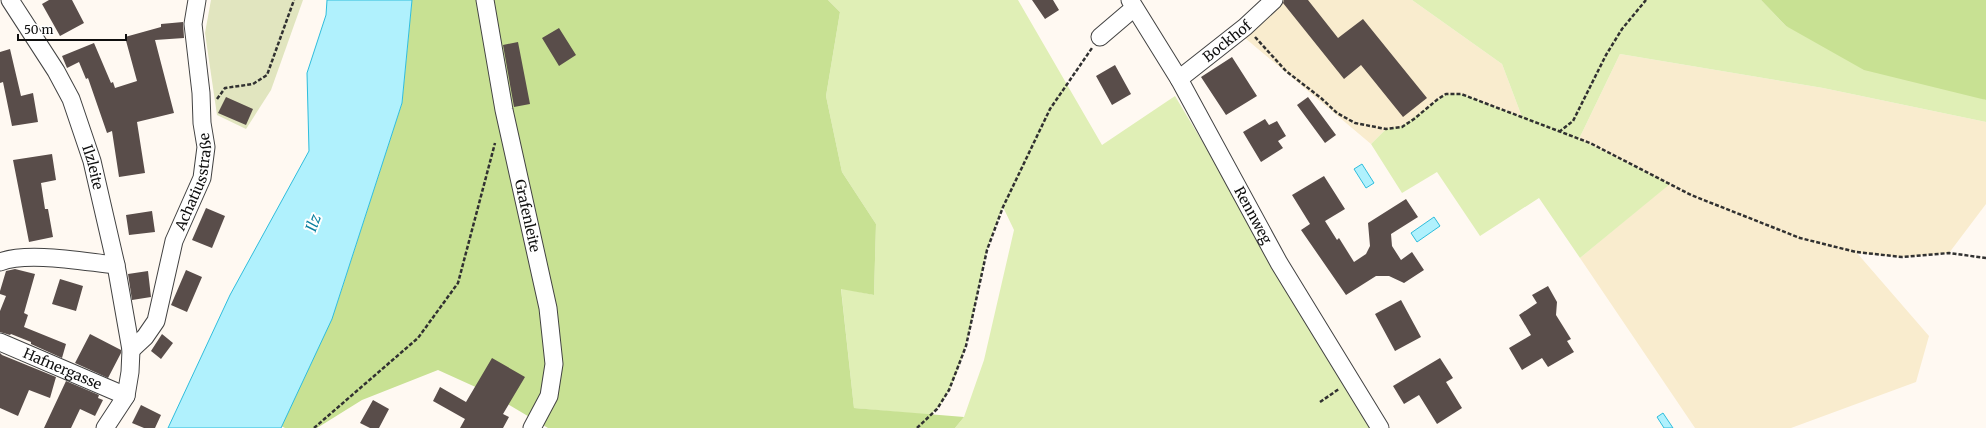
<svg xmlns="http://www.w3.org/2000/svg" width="1986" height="428" viewBox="0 0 1986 428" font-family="Merriweather,serif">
	<rect width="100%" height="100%" fill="#fff9f2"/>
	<!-- farmland -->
	<path fill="#f9ecce" d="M1278,0H1412L1502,64L1522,117L1461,94L1438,99L1414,119L1402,127L1386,129L1371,144L1245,38Z
		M1620,54L1823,88L1986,122V204L1949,253L1902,257L1857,253L1929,336L1916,382L1791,428H1695L1580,258L1669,184L1579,139Z"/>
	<!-- green -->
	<path fill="#e0efb6" d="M828,0H1018L1102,145L1175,96L1374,428H955L964,417L984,360L1014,230L1003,207C997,221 991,236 987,250C976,292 965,389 930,415L854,408L841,288L874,295L876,224L842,172L826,96L840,12Z
		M1412,0H1761L1786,26L1986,100V122L1823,88L1620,54L1579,139L1670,184L1580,258L1539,198L1480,236L1437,172L1402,193L1371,144L1386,129L1402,126L1446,94H1461L1522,117L1502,64Z"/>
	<!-- forest -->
	<path fill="#c8e193" d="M412,0H828L840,12L826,96L842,172L876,224L874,295L841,289L854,408L964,417L955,428H548L491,394L438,370L362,400L317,428H285L279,425L336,307L402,103Z
		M1761,0H1986V100L1864,70L1786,26Z"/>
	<!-- cemetery -->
	<path fill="#e1e5bf" d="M211,0H303L271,90L246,129L217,115L205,33Z"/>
	<!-- water -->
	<path fill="#b0f1fd" stroke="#2fbddc" d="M327,0H412L402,103L332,319L281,428H168L230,295L309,151L307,73L326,15Z
		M1362,164L1374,183L1366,188L1354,169Z
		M1434,217L1440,226L1417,242L1411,233Z
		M1663,413L1673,428H1664L1657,417Z"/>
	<!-- building -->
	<path fill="#594d4a" d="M49,0H72L84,23L60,36L42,4Z
		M1032,0H1053L1059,10L1045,19Z
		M1284,0H1308L1338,38L1363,19L1427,98L1403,117L1361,65L1344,79L1283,3Z
		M183,22L184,38L155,40L174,113L137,122L145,173L119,177L112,131L107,133L88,78L86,79L79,62L67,68L62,56L94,43L111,83L113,82L115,88L137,81L125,37L161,27V24Z
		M559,28L576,55L559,66L542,38Z
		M518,42L530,104L514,107L503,45Z
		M10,49L21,96L33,93L38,122L12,126L3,82L0,83V52Z
		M1232,57L1257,96L1226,115L1201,77Z
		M1115,65L1131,94L1112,105L1096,76Z
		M226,97L253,109L246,125L218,113Z
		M1308,97L1336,135L1325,143L1297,105Z
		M1265,119L1269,125L1277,121L1286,136L1278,141L1283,148L1261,162L1243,132Z
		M52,154L56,180L41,183L45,209H48L53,237L29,242L13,160Z
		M1324,176L1345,209L1325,221L1337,240L1339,238L1354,262L1366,254L1370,246L1368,223L1406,199L1418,217L1391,234L1392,246L1401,260L1412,252L1424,270L1404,283L1389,276H1376L1346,295L1301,230L1310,224L1292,195Z
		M206,208L225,216L212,248L192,240Z
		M152,211L155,232L129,235L126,215Z
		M15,269L35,274L24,313L28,315L24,327L66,344L62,358L31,344V342L11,334L10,335L0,332V311L6,296L0,294V291L6,271Z
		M186,270L202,277L187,312L171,305Z
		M148,271L151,297L132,300L128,274Z
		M60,279L83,286L76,311L52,304Z
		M1548,286L1557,302L1556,315L1571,339L1567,341L1574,352L1548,367L1542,358L1522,370L1509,348L1531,335L1519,315L1537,303L1532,295Z
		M1401,300L1421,337L1395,351L1375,314Z
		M90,334L121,350V353L108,378L75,363Z
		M162,334L173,343L161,359L151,351Z
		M0,353L2,355L56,377L50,398L29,390L18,416L0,408Z
		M492,358L525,377L503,414L509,417L503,428H460L465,419L433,401L440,387L466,402Z
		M1440,358L1453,378L1446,382L1462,408L1437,424L1419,395L1404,404L1393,386Z
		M66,381L99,395L98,398L103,400L95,416L80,409L71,428H44Z
		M373,400L389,409L379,428H370L360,423Z
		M141,405L161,415L155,428H144L132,423Z"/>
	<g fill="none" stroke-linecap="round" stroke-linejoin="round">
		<defs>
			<g id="minor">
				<path id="s1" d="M10,0L56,71L71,99L92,161L116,265L131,350L130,372L126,396L105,428"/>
				<path id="s2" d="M485,0L504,110L548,308L554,364L549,396L532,428"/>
				<path id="s3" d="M1130,0L1179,79L1279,263L1380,428"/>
				<path d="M1100,37L1134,8"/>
				<path id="s4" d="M1179,79L1245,27L1274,0"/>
				<path d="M0,262C28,251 85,262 116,265"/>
				<path id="s5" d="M0,342L126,396"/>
				<path id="s6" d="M131,350L145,337L156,321L174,241L202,178L206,147L202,123L201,93L193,24L197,0"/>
			</g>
		</defs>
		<!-- minor casing -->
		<use href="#minor" stroke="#424242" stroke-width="19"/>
		<!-- path -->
		<path stroke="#313131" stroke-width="2.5" stroke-dasharray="4 2" stroke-linecap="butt" d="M1255,37L1286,71L1321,98L1337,113L1355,123L1386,129L1402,127L1414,119L1438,99L1446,94H1461L1590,143L1691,195L1800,238L1856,252L1902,257L1949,253L1986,258
			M217,99L225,88L253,84L267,75L294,0
			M1559,132L1573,121L1606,55L1622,29L1646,0
			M1320,402L1339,389
			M314,428L418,338L458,283L495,143
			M917,428L937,409L949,390L956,372L966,346L987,250L1003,207L1050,109L1092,48"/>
		<!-- minor -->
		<use href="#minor" stroke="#fff" stroke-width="17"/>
	</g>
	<g text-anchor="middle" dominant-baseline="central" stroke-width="4" stroke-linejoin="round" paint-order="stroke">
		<!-- street labels -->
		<g font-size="14" fill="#0f0f0f" stroke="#fff">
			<text stroke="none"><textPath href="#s4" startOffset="61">Bockhof</textPath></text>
			<text stroke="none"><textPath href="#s1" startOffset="188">Ilzleite</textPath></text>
			<text stroke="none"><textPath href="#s6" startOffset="184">Achatiusstraße</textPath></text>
			<text stroke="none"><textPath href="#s2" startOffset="220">Grafenleite</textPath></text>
			<text stroke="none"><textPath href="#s3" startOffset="248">Rennweg</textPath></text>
			<text stroke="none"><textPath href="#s5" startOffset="68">Hafnergasse</textPath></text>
		</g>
		<!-- water labels -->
		<g font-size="15" font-style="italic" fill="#0b80a0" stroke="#fff">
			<text transform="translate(313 223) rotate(-70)">Ilz</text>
		</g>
	</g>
	<!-- scale -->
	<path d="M18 34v6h108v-6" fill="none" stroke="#0f0f0f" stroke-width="2"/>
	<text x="24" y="34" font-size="12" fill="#0f0f0f" stroke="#ffffff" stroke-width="3" paint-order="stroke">50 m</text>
</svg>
